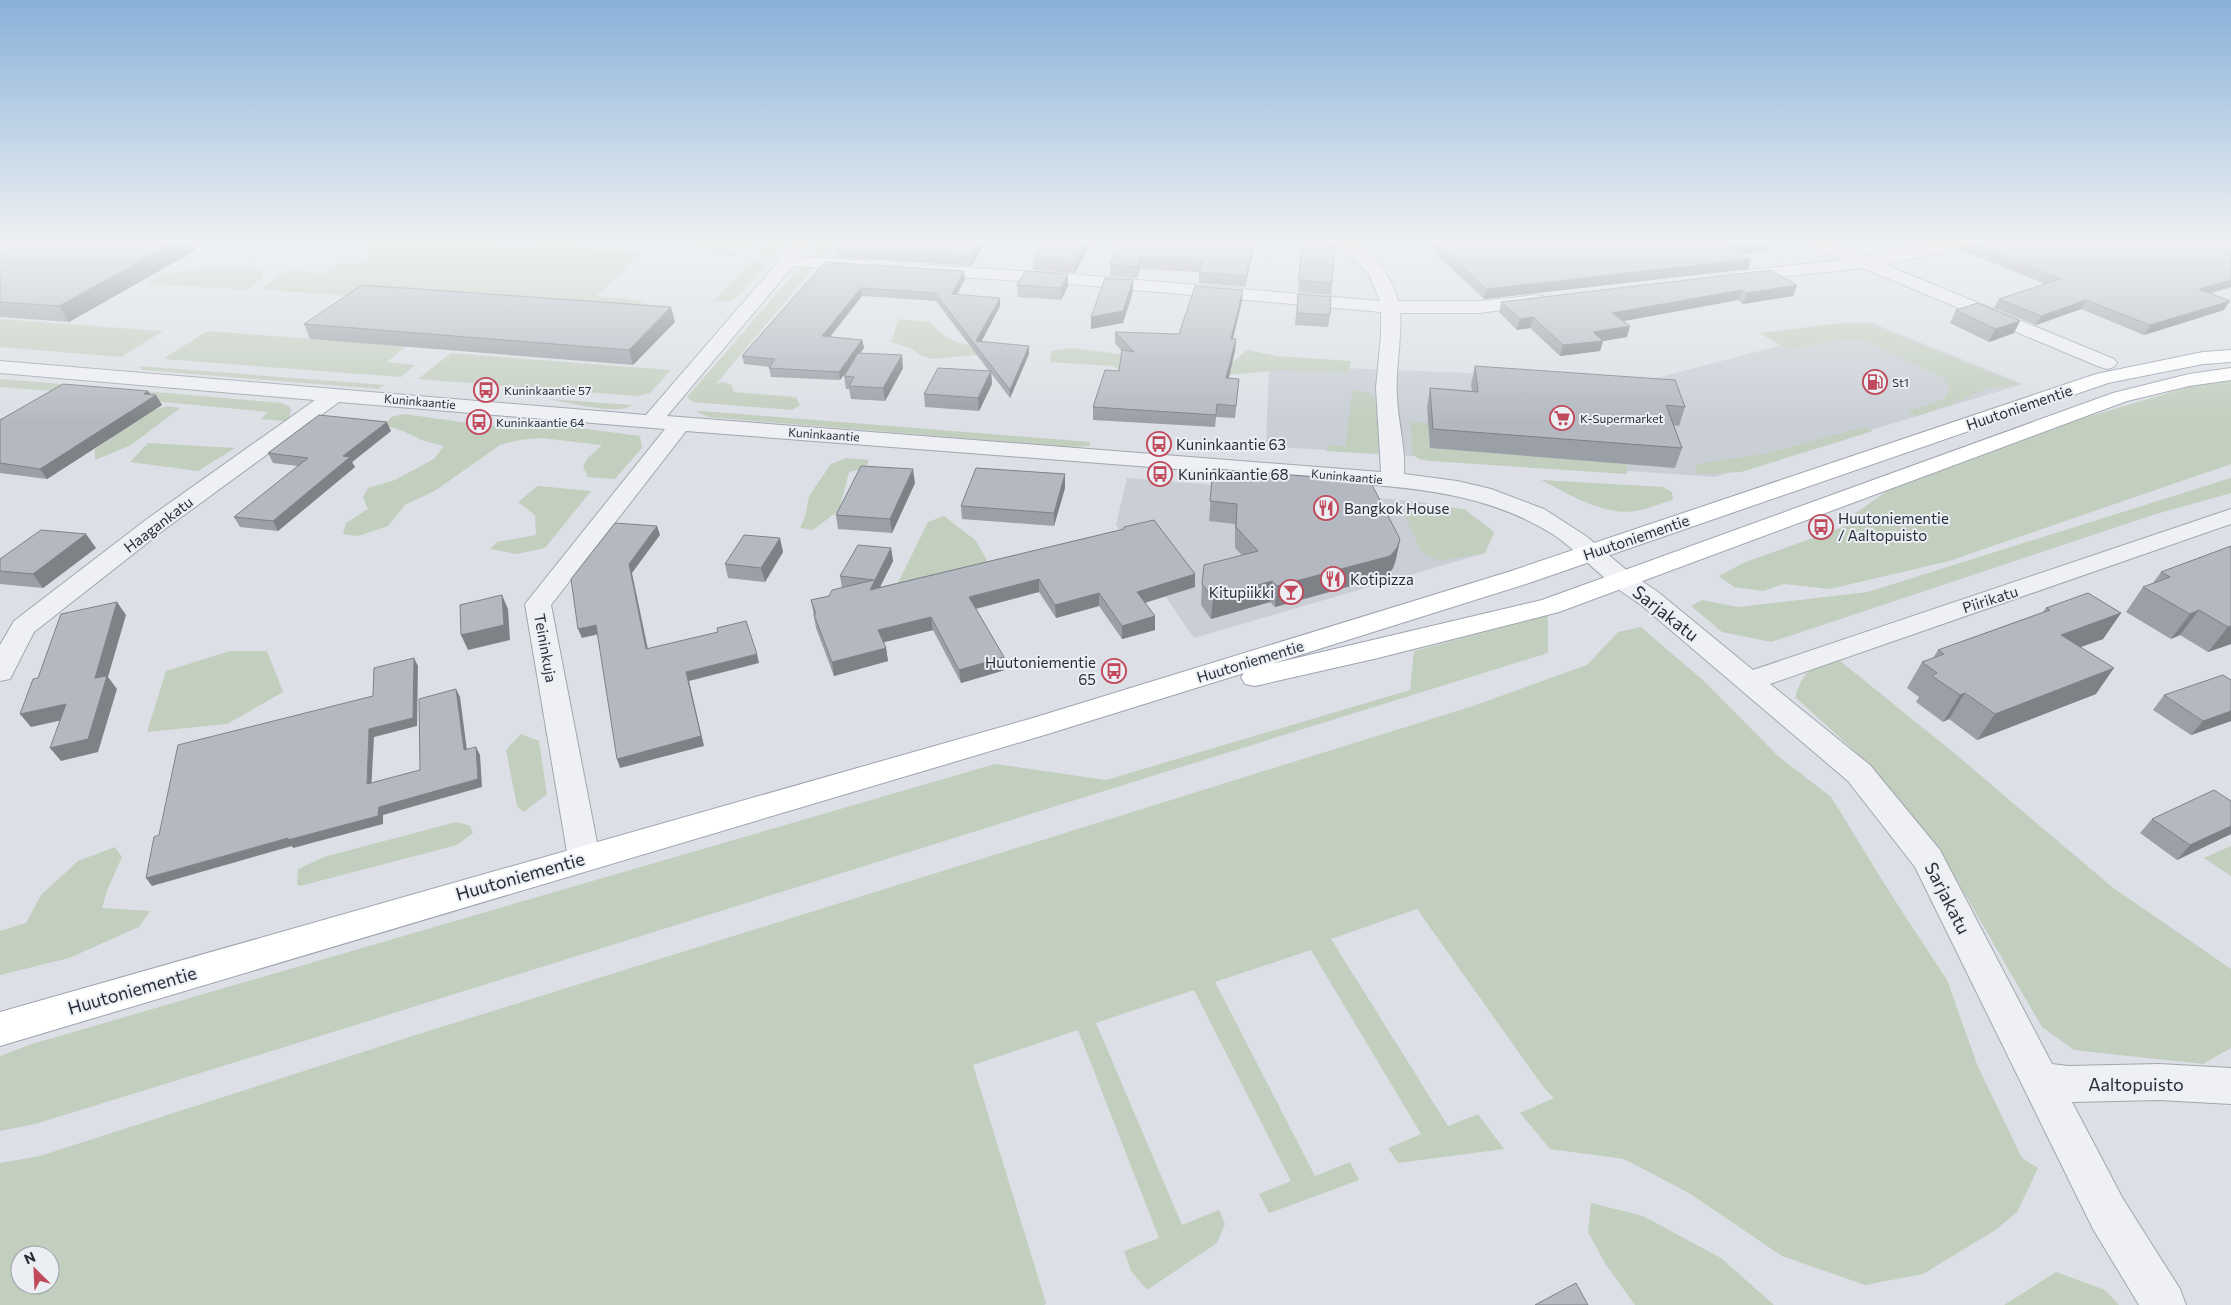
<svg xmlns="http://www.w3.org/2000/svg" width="2231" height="1305" viewBox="0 0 2231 1305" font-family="Commissioner,sans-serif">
	<rect width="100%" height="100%" fill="#dcdfe5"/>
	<!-- built -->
	<path fill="#cacfd6" d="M1870,322L2023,384L1715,477L1266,446L1269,365L1649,380Z
		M1127,478L1414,501L1464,509L1494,532L1485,553L1194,638L1116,525Z"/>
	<!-- green -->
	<path fill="#c2cebe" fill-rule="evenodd" d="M378,240H455L644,252L596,296L643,301L629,314L279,291L262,288C288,269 289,266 321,275L341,263L356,264L371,255L364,248Z
		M506,240H622L614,247Z
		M644,240H758L749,250L640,244Z
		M768,240H789L775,256L755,255Z
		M819,240H838L824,259L809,252Z
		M667,248L741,252L739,256L664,252Z
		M751,262L767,264L733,301H714Z
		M815,266L716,384L722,382L731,384L734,392L796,397L800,405L792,410L693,402L687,397L798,269Z
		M259,269L263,277L247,290L145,283C178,265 223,268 259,269Z
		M0,319L163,331L121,357L0,347Z
		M899,319L930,322C936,329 943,335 952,340C966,347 974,343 989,354L932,359L919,355L913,349L891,342Z
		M1850,322L1870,324L2018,384L2006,387L1987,388L1950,405L1916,416L1908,411L1944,399L1950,387L1943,378L1866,341L1848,339L1787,350L1760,333Z
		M208,331L406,346L387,362L415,365L401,377L163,359Z
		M1071,348L1128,355L1233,362L1247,350L1277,356L1351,361L1349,373L1283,370L1229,375L1183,368L1130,379L1113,366L1050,362L1051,351Z
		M451,353L671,370L650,393L637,396L418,379Z
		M139,366L385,385L378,389L143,370Z
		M0,379L73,385L67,392L0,387Z
		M2231,381V464L1949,561L1830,589L1784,584L1763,591L1734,587L1719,576L1743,563L1857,522L1853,515L1887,491L2084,418L2198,384Z
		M96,387L282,403L291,408L289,418L284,421L261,419L268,412L79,394Z
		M1352,390L1370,393L1378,403V454L1326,451L1328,445L1346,446Z
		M548,399L632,405C617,416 567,402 548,399Z
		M168,406L180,408L131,445L95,460V449L150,411Z
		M696,411H702L1090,442L1089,446L1070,447L708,417Z
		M404,414L490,426L555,425L640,436L642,448L615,479L588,477L583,467L587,459L602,445L541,438L519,440L500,445L436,490L405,505L388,526L358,536L343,534L346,523L368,509L363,497L368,488L395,480L434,459L444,446L421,440L403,431L385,425L391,417Z
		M1411,422L1428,423L1430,448L1626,464L1627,474L1430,461L1419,459L1412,454Z
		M1864,427L1873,431L1741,472L1695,474L1696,464L1764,454Z
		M148,443L235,448L198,471L130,462Z
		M846,458L869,460L866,468L849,472L839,510L813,530L800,528L805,517L809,496L831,464Z
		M2231,478V493L2156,514L1771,642L1722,632L1691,606L1702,600L1738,607L1868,592Z
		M1541,480L1663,487L1672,492L1673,500C1661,503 1648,509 1636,511C1603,516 1569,494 1541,480Z
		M538,486L591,491L545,548L517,554L490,549L497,542L536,535L535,515L518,502Z
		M1426,507L1464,509L1494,532L1485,553L1440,561L1422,553L1404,514Z
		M944,516L975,540L988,562L898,583L928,522Z
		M1548,615V653C1043,809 540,969 35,1124L0,1131V1056L32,1044L995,764L1106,780L1410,690L1414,651Z
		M1641,627L1705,682L1778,756L1831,797L1892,896L1947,980L1978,1067L2022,1158L2038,1168L2017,1212L1997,1229L1923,1274L1865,1285L1782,1256L1689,1193L1624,1159L1550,1149L1520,1113L1554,1098L1544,1088L1417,909L1331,939L1448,1126L1478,1114L1504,1149L1398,1163L1388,1148L1421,1134L1311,950L1215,982L1315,1176L1350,1162L1359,1180L1269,1213L1259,1194L1291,1181L1194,990L1096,1023L1182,1225L1219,1210L1225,1224L1217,1243L1147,1290L1131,1271L1124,1251L1159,1238L1078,1030L973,1065L1046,1303L1044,1305H0V1163L40,1156L422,1033L1470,707L1587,665L1618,632ZM20,1255H50V1285H20Z
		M230,651H267L283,692L227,724L147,732L166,671Z
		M1839,660L1954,753L2112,887L2231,969V1048L2203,1064L2074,1050L2042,1027L1934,841L1858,754L1795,697C1804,670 1812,665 1839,660Z
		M521,734L539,741L547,794L524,812L517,806L506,750Z
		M456,822L470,826L473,833L457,845L300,886L297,884L298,869L324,857Z
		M2231,846V876L2204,858Z
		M115,847L122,857L108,888L102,908L150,911L139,927L69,958L0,975V931L26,923L41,895L78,861Z
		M1591,1203L1643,1216L1721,1258L1774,1305H1635L1606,1265L1588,1232Z
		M2056,1272L2105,1290L2119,1305H2004Z"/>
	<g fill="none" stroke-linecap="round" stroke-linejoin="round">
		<defs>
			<path id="minor" d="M797,240H814L801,257L862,260L868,261L871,265L868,269L862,270L793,266L667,416L1381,472L1376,388L1381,335V312L1069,284L927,275L921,274L918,270L921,266L927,265L1069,274L1380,301L1369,274L1337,240H1355C1374,257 1392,275 1398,301H1480L1537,295L1543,296L1546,300L1543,304L1480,313H1400C1402,341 1395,369 1397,397C1398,423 1406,448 1404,474L1457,481L1491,489L1544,509L1586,536L1630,573L1658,592L1753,670L2231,509V524L1770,684L1870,765L1940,850L2052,1064L2068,1066L2159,1064L2231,1068V1104L2159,1100L2072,1102L2123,1199L2180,1289L2186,1305H2139L2093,1229L1915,867L1848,781L1640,604C1628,596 1617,589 1606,579C1589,565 1573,548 1554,535C1487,493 1419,489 1343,482L686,431L551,605L600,858L596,867L584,871L572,867L568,858L525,604L665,429L339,402L165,529L34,632L10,679L0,681V645L14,621L147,519L315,400L0,373V361L646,415Z
				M1802,240H1825L1867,257L1949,240H1979L1977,244L1886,265L2114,359L2117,363L2114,367L2107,369L2100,367L1863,268L1739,281L1733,280L1730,276L1733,272L1739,271L1843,260L1804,244Z"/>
			<path id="major" d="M2231,350V362L2203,364L2108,383L1526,584L1271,664L1542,600L2113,393L2189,374L2231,368V380L2189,386L2127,401L1559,612L1378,658L1255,686L1245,684L1241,677L1244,673L1051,733L0,1046V1012L1033,718L1508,572L2096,374L2203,352Z"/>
		</defs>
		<!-- minor casing -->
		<use href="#minor" stroke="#a2a6ae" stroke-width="2"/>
		<!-- major casing -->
		<use href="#major" stroke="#9da4af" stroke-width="2"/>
		<!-- minor -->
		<use href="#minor" fill="#eef0f4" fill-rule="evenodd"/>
		<!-- major -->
		<use href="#major" fill="#fff" fill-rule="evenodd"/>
	</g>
	<!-- wall -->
	<path fill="#9b9fa6" d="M0,240H191L196,250L69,322L0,317Z
		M842,240H986L972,266L836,257L835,249Z
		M1043,240H1093L1075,273L1033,270V258Z
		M1118,240H1242L1254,241L1253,252L1245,287L1199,283V272L1140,269L1137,278L1110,276V264Z
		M1434,240H1770L1771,241L1767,250L1742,254L1748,269L1484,299L1433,251Z
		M2231,240V287L2210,294L2224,310L2144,335L2081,309L2036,325L1994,308L1999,299L2045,284L1959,249L1963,241Z
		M1300,255L1332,283L1331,295L1298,292Z
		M825,262L965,279L957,295L1000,306L981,342L1029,346V354L1010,398L991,373L992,384L979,411L925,407L924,394L989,371L936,301L862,296L830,337L862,340L864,348L860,353L903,368L885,401L851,399L849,389H846L844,376L847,371L840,380L771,377L769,368L770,367L744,364L742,356Z
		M1771,270L1793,296L1743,304L1738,300L1623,321L1627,337L1603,341L1600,351L1560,356L1530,328L1517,330L1499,312L1501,302Z
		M1068,274V286L1061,300L1018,297L1017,285Z
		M1298,294L1330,315L1328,327L1295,325Z
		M1242,301L1233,339H1236L1235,351L1228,378L1239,379L1235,418L1216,417L1215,427L1093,420V407L1119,371L1122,351L1115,343V332L1179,334Z
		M1956,310L2014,333L1989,342L1950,323Z
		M675,322L633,365L310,339L304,324Z
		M1475,366L1685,407L1679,426L1673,425L1682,448L1675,468L1430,448L1427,407L1430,388L1472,391L1471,384Z
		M148,391L150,394L156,395L162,405L47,479L0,473V420Z
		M391,431L352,462L355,467L278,531L240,527L234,517L298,466L273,463L268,453Z
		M1213,469L1400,539L1396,559L1393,568L1387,576L1275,607L1270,602L1211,619L1201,605L1202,584L1242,555L1235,548V524L1209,521Z
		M1065,474V488L1054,526L962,519L961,506Z
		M915,483L892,533L838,529L836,515Z
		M1124,529L1195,587L1145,603L1155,616V630L1122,639L1099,606L1056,618L1039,592L976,609L1004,657L1005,670L961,683L933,630L884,642L886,648L888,661L834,676L816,628L811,600L829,596L842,588L840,576L891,548L893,561L880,587Z
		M2231,546V644L2208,652L2180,635L2171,639L2126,612L2143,587L2153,583L2161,572Z
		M96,548L43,588L0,584V559Z
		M783,552L765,582L728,578L725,564Z
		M2046,608L2121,613L2103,639L2081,647L2096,694L1977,740L1949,719L1943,722L1916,702L1919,697L1907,688L1922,662L1933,658L1938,650L2043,612Z
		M2231,680V721L2191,735L2153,710L2164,695Z
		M2231,801V834L2177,860L2140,833L2152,819Z"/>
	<!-- shaded-wall -->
	<path fill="#7e8287" d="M179,240H191L196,250L69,322L59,306Z
		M981,240H986L972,266L971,257Z
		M1086,240H1093L1075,273V261Z
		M1254,241L1253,252L1245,287L1246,276Z
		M1771,241L1767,250L1726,256L1729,246Z
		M1140,257V269L1137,278V267Z
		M1751,259L1748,269L1484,299L1486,289Z
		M964,271L965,279L953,302L952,294Z
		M1068,274V286L1061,300V288Z
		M1133,280V292L1123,323L1091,329V317Z
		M2231,280V287L2193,298L2199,289Z
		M1797,285L1793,296L1743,304L1747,293Z
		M861,288L862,296L824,344L822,336Z
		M1243,290L1242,301L1230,350L1231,339Z
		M1742,290L1738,300L1608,324L1612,313Z
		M1000,298V306L978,348L976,341Z
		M2086,300L2081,309L2036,325L2041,316Z
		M2230,301L2224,310L2144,335L2150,325Z
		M671,307L675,322L633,365L629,350Z
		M1533,317L1530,328L1517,330L1520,319Z
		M2020,321L2014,333L1989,342L1995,329Z
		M1630,326L1627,337L1603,341L1600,351L1560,356L1563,345L1593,332Z
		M1236,339L1235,351L1226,390V378Z
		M862,340L864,348L840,380L839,372Z
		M1029,346V354L1010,398V390Z
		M902,355L903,368L885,401L883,388Z
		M991,371L992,384L979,411L978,398Z
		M148,391L152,397L156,395L162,405L47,479L40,469Z
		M387,422L391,431L352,462L355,467L278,531L273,521L343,456Z
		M913,469L915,483L892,533L890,519Z
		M1065,474V488L1054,526V513Z
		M657,526L660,535L632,573L650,659L646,649L629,564Z
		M86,534L96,548L43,588L33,574Z
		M780,538L783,552L765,582L761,568Z
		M1400,539L1396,559L1393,568L1387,576L1275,607L1277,586Z
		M891,548L893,561L872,603L870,590Z
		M1195,574V587L1137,605V592Z
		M1039,579V592L970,610L969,597Z
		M1272,581L1270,602L1211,619L1213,598Z
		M1099,593V606L1056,618L1055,605Z
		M502,595L508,609L510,640L468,650L461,635Z
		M117,602L126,615L108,677L117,689L98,752L61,761L50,748L95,678Z
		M2199,610L2180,635L2171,639L2190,614Z
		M2121,613L2103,639L2044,660L2061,635Z
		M1155,616V630L1122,639V626Z
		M931,617L933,630L881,643L878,630Z
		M596,625L599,634L582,638L578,629Z
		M2231,626V644L2208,652L2228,627Z
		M886,648L888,661L834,676L832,662Z
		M757,654L759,663L689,681L704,746L620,768L617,759L686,672Z
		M1004,657L1005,670L961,683L959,670Z
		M414,658L418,666L417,726L374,737L371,792L367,784L369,729Z
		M2114,668L2096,694L1977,740L1995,714Z
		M456,689L460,697L468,758L464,750Z
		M1965,693L1949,719L1943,722L1960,695Z
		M66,704L76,717L31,727L20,714Z
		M2231,711V721L2191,735L2203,721Z
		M476,747L480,755L482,787L383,815V824L293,848L292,846L152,886L146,878L288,838L379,807Z
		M2231,826V834L2177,860L2190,845Z"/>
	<!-- building -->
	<path fill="#b4b9c1" stroke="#7e8287" d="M0,240H179L59,306L0,302Z
		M842,240H981L971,257L835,249Z
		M1043,240H1086L1075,261L1033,258Z
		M1118,240H1235L1254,241L1246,276L1199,272L1203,261L1140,257L1137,267L1110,264Z
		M1438,240H1770L1771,241L1729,246L1751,259L1486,289L1434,242L1439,240Z
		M1967,240H2231V280L2199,289L2230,301L2150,325L2086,300L2041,316L1999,299L2060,279L1963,241Z
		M1302,244L1335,246L1332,283L1299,280Z
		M825,262L964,271L952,294L1000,298L976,341L1029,346L1010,390L935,293L861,288L822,336L862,340L839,372L769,368L775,359L742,356Z
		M1771,270L1797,285L1747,293L1742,290L1612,313L1630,326L1593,332L1603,341L1563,345L1533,317L1520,319L1501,302Z
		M1025,271L1068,274L1061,288L1017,285Z
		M1105,278L1133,280L1123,311L1091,317Z
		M362,285L671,307L629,350L304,324Z
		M1195,286L1243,290L1231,339H1236L1226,378L1239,379L1236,406L1217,404L1216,415L1093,407L1105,370L1119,371L1122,350L1134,352L1115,332L1179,334Z
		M1298,294L1331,297L1330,315L1297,313Z
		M1978,303L2020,321L1995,329L1956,310Z
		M858,353L902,355L883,388L849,386L854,377L844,376Z
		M1475,366L1675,380L1685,407L1666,405L1682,448L1433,429L1430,388L1478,392Z
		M938,368L991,371L978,398L924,394Z
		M63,384L148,391L144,394L156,395L40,469L0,463V420Z
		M319,415L387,422L343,456L350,457L273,521L234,517L308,458L268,453Z
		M861,466L913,469L890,519L836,515Z
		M976,468L1065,474L1054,513L961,506Z
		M1213,469L1370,481L1400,539L1397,548L1390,556L1277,586L1272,581L1213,598L1202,584L1204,565L1258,551L1236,527L1237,504L1210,501Z
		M1154,520L1195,574L1137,592L1155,616L1122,626L1099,593L1055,605L1039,579L969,597L1004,657L959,670L931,617L878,630L886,648L832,662L814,615L816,614L811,600L829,596L832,590L874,580L840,576L858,545L891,548L870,590L1124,529V527Z
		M615,523L657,526L629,564L646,649L718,632L717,628L746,621L757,654L686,672L701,736L617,759L596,625L578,629L571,579Z
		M41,530L86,534L33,574L0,571V559Z
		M744,535L780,538L761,568L725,564Z
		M2231,546V626L2228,627L2199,610L2190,614L2143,587L2170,577L2161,572Z
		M2088,593L2121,613L2061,635L2114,668L1995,714L1965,693L1960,695L1932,676L1937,673L1922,662L1944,654L1938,650L2050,610L2046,608Z
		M502,595L504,625L461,635L460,605Z
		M117,602L95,678L107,676L88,739L50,748L66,704L20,714L33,679L38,678L61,614Z
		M414,658L413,718L369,729L367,784L420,770L419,699L456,689L464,750L476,747L478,779L379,807L378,816L288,840V838L146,878L154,837L159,835L178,745L373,696L374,668Z
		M2223,675L2231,680V711L2203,721L2164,695Z
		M2214,790L2231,801V826L2190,845L2152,819Z
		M1576,1283L1588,1305H1535Z"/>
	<!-- sky -->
	<linearGradient id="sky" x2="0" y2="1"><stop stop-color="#89b1d9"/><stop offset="0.57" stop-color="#eff1f3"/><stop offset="1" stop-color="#eff1f3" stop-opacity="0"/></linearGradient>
	<rect width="2231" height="423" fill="url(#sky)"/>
	<!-- icons -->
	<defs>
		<symbol id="fuel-ring" viewBox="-11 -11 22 22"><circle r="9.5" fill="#ebeef3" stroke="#c04a5b" stroke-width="1.5"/><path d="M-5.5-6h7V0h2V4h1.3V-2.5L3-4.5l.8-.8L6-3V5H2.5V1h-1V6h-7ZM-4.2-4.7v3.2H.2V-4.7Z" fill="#c04a5b"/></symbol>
		<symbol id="bus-ring" viewBox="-11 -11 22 22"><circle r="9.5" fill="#ebeef3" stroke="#c04a5b" stroke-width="1.5"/><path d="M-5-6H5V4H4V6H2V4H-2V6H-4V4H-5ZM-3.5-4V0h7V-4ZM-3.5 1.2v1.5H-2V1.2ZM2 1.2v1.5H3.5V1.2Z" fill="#c04a5b"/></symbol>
		<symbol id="supermarket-ring" viewBox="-11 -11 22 22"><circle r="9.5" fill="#ebeef3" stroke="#c04a5b" stroke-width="1.5"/><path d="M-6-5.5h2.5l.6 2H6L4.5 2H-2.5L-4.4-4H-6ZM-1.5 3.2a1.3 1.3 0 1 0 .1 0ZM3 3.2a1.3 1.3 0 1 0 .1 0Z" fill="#c04a5b"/></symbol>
		<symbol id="restaurant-ring" viewBox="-11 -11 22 22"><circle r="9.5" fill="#ebeef3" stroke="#c04a5b" stroke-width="1.5"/><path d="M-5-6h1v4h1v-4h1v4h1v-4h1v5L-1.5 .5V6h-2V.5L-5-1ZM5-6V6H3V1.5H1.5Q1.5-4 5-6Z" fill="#c04a5b"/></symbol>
		<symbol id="bar-ring" viewBox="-11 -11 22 22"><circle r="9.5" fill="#ebeef3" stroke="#c04a5b" stroke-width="1.5"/><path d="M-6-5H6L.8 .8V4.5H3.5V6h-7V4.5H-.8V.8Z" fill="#c04a5b"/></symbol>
	</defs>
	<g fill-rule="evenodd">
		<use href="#fuel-ring" x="1861" y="368" width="28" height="28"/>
		<use href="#bus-ring" x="472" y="376" width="28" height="28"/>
		<use href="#supermarket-ring" x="1548" y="404" width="28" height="28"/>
		<use href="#bus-ring" x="465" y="408" width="28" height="28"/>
		<use href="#bus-ring" x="1145" y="430" width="28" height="28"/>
		<use href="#bus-ring" x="1146" y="460" width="28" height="28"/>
		<use href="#restaurant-ring" x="1312" y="494" width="28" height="28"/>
		<use href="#bus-ring" x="1807" y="513" width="28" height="28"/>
		<use href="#restaurant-ring" x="1319" y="565" width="28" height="28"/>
		<use href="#bar-ring" x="1277" y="578" width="28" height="28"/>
		<use href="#bus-ring" x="1100" y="657" width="28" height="28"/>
	</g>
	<g text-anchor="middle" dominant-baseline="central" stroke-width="4" stroke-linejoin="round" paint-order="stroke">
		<!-- far-poi labels -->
		<g font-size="12" fill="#272e3a" stroke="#ebeef3" text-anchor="start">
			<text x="1892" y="382">St1</text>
			<text x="504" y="390">Kuninkaantie 57</text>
			<text x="1580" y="418">K-Supermarket</text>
			<text x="496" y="422">Kuninkaantie 64</text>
		</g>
		<!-- far-street labels -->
		<g font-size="12" fill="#272e3a" stroke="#ebeef3">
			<text transform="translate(420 401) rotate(5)">Kuninkaantie</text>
			<text transform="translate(824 434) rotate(4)">Kuninkaantie</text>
			<text transform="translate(1347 476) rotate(5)">Kuninkaantie</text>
		</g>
		<!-- street labels -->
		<g font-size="15" fill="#272e3a" stroke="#ebeef3">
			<text transform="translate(2019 407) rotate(-19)">Huutoniementie</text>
			<text transform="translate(158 524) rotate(-37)">Haagankatu</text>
			<text transform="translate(1636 537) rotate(-19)">Huutoniementie</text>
			<text transform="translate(1990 599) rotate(-18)">Piirikatu</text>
			<text transform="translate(546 648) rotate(80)">Teininkuja</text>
			<text transform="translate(1250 661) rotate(-17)">Huutoniementie</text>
		</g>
		<!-- poi labels -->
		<g font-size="15" fill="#272e3a" stroke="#ebeef3" text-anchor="start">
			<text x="1176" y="444">Kuninkaantie 63</text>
			<text x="1178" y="474">Kuninkaantie 68</text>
			<text x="1344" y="508">Bangkok House</text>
			<text x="1838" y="518">Huutoniementie<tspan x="1838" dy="17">/ Aaltopuisto</tspan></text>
			<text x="1350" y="579">Kotipizza</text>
			<text x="1274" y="592" text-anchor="end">Kitupiikki</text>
			<text x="1096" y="662" text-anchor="end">Huutoniementie<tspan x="1096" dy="17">65</tspan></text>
		</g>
		<!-- near-street labels -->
		<g font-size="18" fill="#272e3a" stroke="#ebeef3">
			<text transform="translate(1666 613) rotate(38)">Sarjakatu</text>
			<text transform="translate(520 876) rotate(-16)">Huutoniementie</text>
			<text transform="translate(1948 898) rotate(63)">Sarjakatu</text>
			<text transform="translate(132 990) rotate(-16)">Huutoniementie</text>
			<text x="2136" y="1084">Aaltopuisto</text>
		</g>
	</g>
	<!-- north arrow -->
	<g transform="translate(35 1270) rotate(336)"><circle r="24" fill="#ebeef3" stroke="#9da1a9"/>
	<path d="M0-4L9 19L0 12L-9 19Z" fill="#c04a5b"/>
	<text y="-8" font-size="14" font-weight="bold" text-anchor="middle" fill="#272e3a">N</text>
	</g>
</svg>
